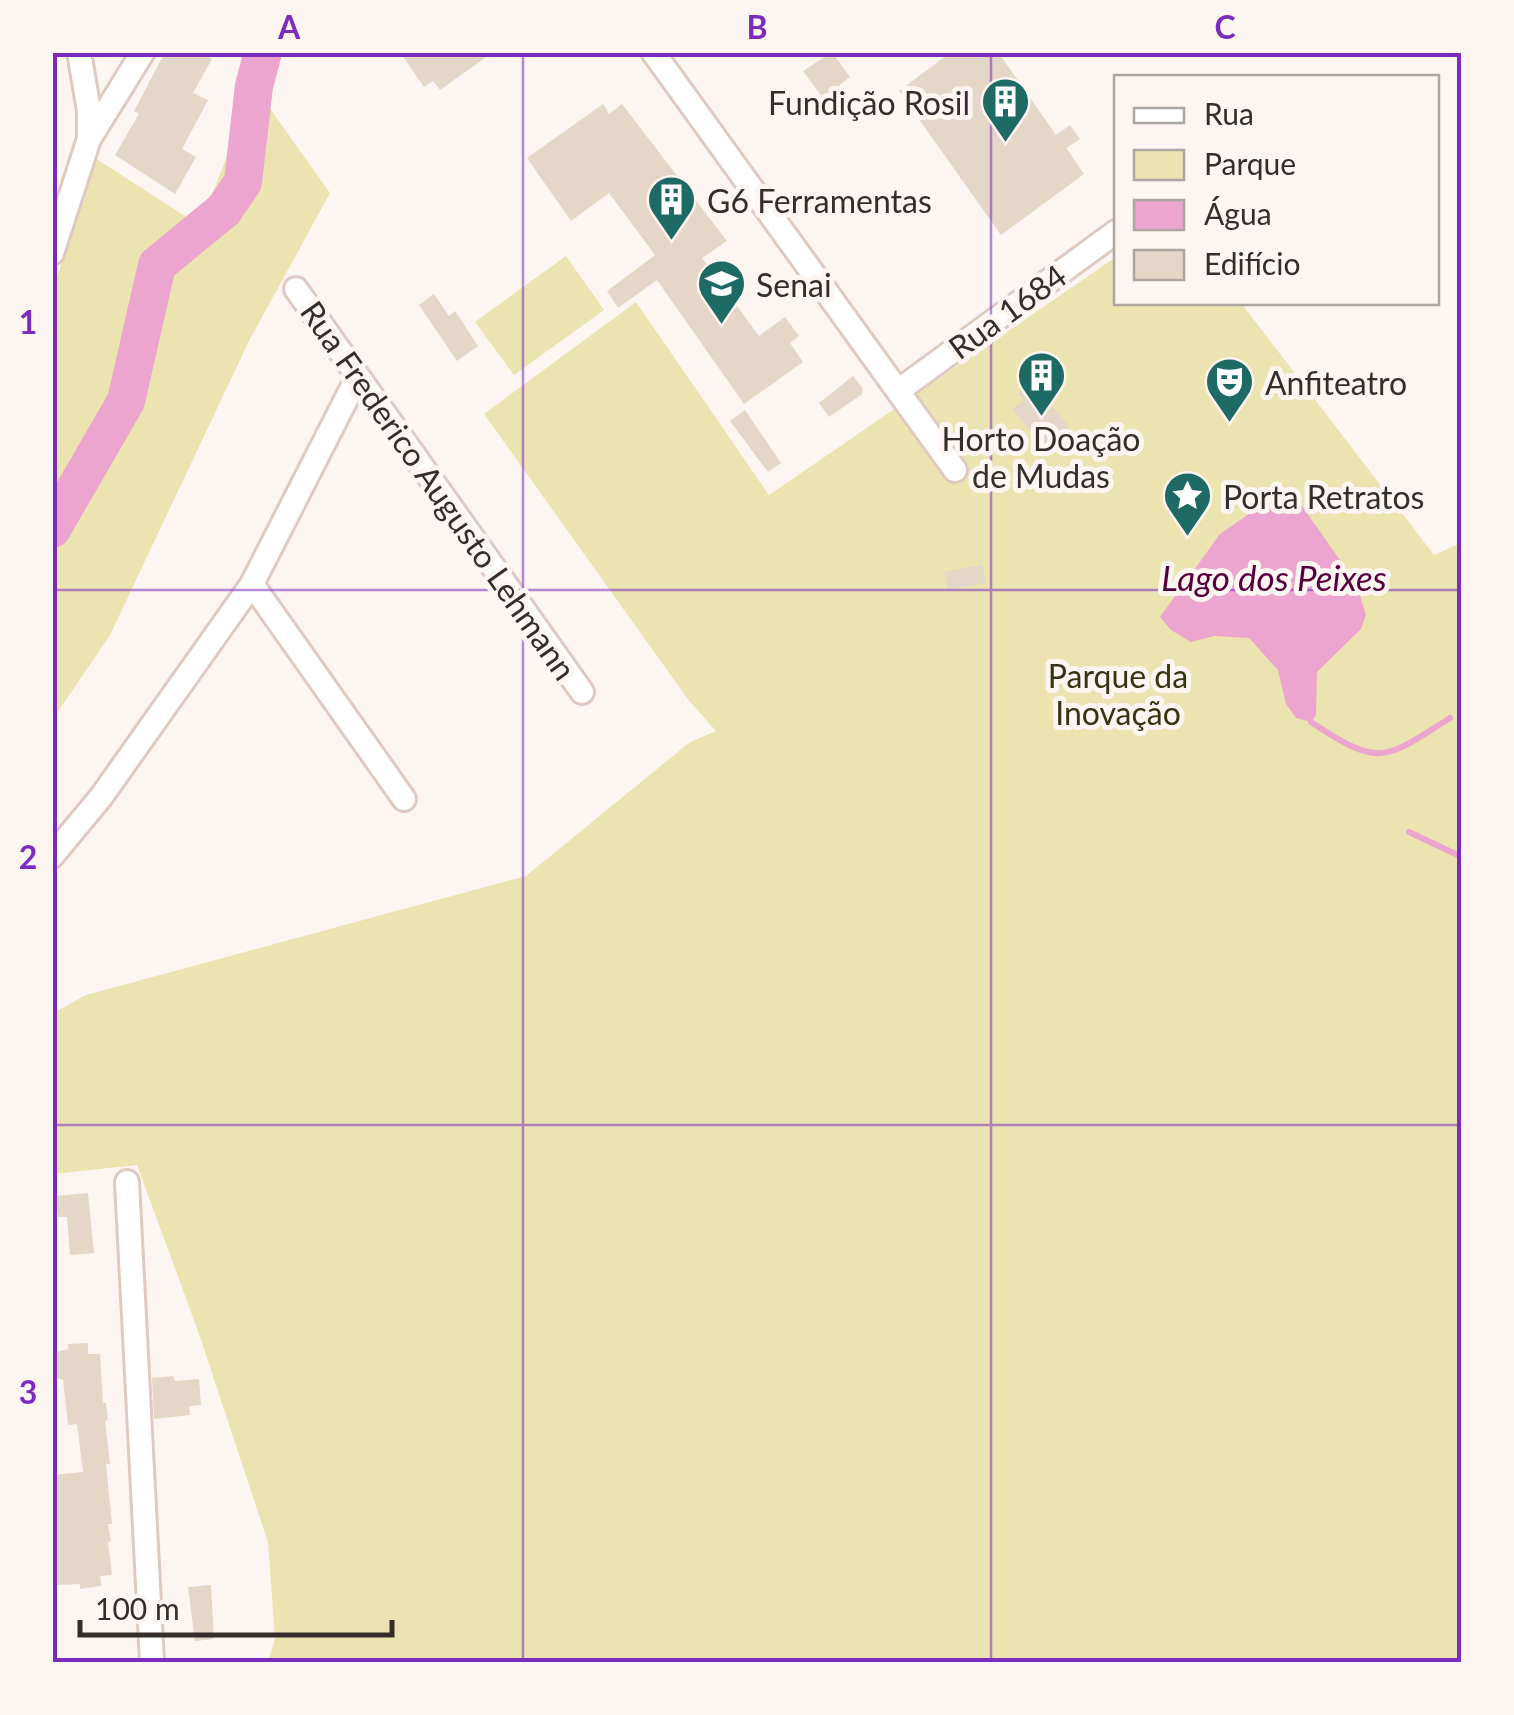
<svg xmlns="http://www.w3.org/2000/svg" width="1514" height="1715" viewBox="0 0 1514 1715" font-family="Lato,sans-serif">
	<rect width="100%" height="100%" fill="#fdf5f1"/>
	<!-- green -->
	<path fill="#ebe4b0" d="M239,53H263L254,86L330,193L249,341L110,635L53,719V290L95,158L191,220L213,192L254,86Z
		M566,256L604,310L514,375L475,322Z
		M1116,257V302L1241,303L1434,555L1461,543V1662H849L848,1659L820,1662H268L275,1639L268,1542L198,1331L137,1165L53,1174L52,1014L86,995L526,876L690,742L716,731L687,698L484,414L636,302L769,495Z"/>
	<!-- water -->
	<path fill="#eca5ce" d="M1276,495L1300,503L1356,583L1366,615L1361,629L1317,672L1316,715L1311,722L1296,718L1286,704L1278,670L1249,638L1214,636L1191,642L1171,630L1160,617L1220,534Z"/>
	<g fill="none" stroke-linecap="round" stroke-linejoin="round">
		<!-- stream -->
		<path stroke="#eca5ce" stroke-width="6" d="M1311,722C1380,768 1384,760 1450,718
			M1409,832L1462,857"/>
		<!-- river -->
		<path stroke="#eca5ce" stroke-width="38" d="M52,529L126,401L157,265L224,210L243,182L254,86L263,52"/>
	</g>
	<!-- building -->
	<path fill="#e4d7c7" d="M165,52H202L212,59L193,93L208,100L182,149L196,157L175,194L115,155L139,114L134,111Z
		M400,52H493L440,90L433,81L424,87Z
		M832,52L850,77L823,98L803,71Z
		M951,52H998L1056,135L1070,125L1080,139L1066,148L1084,174L1001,235L899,91Z
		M603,104L609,114L622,104L727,241L702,258L759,336L785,317L799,336L790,343L803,362L744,404L657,280L618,308L607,291L655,255L609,193L571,221L527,158Z
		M434,294L449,316L455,311L478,346L457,361L419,305Z
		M853,376L863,389L862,394L829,417L819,403Z
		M1031,382L1070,427L1045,448L1012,409L1024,400L1018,394Z
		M745,410L781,463L768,472L730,421Z
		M982,565L986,583L948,590L944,572Z
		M88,1193L94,1253L70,1255L67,1217H58L56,1196Z
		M88,1343V1354H100L103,1403H106L108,1420L105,1421L110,1464H106L112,1524H108L111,1541L108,1542L112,1575L100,1576L101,1586L80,1589V1584L57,1585V1578L52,1579V1503H56L53,1475L83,1472L77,1424L68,1425L63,1380L54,1377L52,1353L68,1349V1344Z
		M173,1376L175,1381L199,1379L201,1405L189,1406L190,1415L154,1419L152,1378Z
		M211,1585L214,1639L195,1641L188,1587Z"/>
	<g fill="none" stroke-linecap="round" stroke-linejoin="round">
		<defs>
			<path id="street" d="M653,52L955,470
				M91,136L143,52
				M52,253L89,139V111L79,52
				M296,289L582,692
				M898,391L1116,232
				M252,584L404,799
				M52,856L101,797L252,584L357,378
				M127,1182L152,1662"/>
		</defs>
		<!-- street casing -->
		<use href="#street" stroke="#dfcac2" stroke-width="28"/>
		<!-- street -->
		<use href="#street" stroke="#fff" stroke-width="22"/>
	</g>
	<!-- grid -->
	<path fill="none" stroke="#7b2cbf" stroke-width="2.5" stroke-opacity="0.55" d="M523,52V1662M991,52V1662M52,590H1462M52,1125H1462"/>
	<!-- icons -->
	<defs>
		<symbol id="building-pin" viewBox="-11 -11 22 30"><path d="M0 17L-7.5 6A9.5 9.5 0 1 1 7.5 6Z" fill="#1e6a65" stroke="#fdf5f1"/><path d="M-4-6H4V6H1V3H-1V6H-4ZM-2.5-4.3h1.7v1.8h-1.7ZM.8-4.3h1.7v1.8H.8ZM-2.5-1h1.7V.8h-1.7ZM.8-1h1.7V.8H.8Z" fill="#fff"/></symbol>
		<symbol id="school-pin" viewBox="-11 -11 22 30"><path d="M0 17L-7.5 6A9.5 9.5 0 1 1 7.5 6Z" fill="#1e6a65" stroke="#fdf5f1"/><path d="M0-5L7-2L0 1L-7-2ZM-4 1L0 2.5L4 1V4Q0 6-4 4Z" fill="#fff"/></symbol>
		<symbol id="theatre-pin" viewBox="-11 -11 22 30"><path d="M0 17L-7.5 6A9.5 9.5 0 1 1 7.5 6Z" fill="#1e6a65" stroke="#fdf5f1"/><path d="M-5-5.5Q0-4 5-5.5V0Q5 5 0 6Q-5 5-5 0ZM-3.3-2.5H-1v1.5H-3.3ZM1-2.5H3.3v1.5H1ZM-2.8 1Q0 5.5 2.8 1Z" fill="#fff"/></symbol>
		<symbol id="sight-pin" viewBox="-11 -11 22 30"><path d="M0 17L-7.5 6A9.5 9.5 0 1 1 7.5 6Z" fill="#1e6a65" stroke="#fdf5f1"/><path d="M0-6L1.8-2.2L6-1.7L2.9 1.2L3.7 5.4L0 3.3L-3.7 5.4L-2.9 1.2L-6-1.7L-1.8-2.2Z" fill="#fff"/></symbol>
	</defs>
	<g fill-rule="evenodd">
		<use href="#building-pin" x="978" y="74" width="55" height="75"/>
		<use href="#building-pin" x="644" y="172" width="55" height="75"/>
		<use href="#school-pin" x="694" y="256" width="55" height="75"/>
		<use href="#building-pin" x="1014" y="348" width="55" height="75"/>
		<use href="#theatre-pin" x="1202" y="354" width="55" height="75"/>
		<use href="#sight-pin" x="1160" y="468" width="55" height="75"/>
	</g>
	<g text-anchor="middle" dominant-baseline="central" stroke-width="10" stroke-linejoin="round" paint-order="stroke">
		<!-- poi labels -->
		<g font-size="32" fill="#352d2a" stroke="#fdf5f1" text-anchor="start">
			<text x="970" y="102" text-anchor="end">Fundição Rosil</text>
			<text x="707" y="200">G6 Ferramentas</text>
			<text x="756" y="284">Senai</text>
			<text x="1265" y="382">Anfiteatro</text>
			<text x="1041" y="438" text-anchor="middle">Horto Doação<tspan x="1041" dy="37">de Mudas</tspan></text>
			<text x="1223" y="496">Porta Retratos</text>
		</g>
		<!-- street labels -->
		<g font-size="32" fill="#352d2a" stroke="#fdf5f1">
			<text transform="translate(1007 311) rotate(-36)">Rua 1684</text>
			<text transform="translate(439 490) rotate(55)">Rua Frederico Augusto Lehmann</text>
		</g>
		<!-- park labels -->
		<g font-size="32" fill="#373210" stroke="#fdf5f1">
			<text x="1118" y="675">Parque da<tspan x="1118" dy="37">Inovação</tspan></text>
		</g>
		<!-- water labels -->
		<g font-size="35" font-style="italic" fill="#55003d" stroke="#fdf5f1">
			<text x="1274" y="577">Lago dos Peixes</text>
		</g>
	</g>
	<!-- border -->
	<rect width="1514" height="1715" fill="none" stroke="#fdf5f1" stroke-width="110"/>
	<!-- legend -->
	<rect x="1114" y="75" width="325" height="230" fill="#fdf5f1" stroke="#ada5a1" stroke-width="2.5"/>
	<rect x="1134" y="108" width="50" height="15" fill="#ffffff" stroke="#ada5a1" stroke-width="2.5"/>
	<text x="1204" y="125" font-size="30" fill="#352d2a">Rua</text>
	<rect x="1134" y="150" width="50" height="30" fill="#ebe4b0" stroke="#ada5a1" stroke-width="2.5"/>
	<text x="1204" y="175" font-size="30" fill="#352d2a">Parque</text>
	<rect x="1134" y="200" width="50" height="30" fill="#eca5ce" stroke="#ada5a1" stroke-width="2.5"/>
	<text x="1204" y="225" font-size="30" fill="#352d2a">Água</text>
	<rect x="1134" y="250" width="50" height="30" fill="#e4d7c7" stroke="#ada5a1" stroke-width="2.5"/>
	<text x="1204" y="275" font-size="30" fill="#352d2a">Edifício</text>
	<!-- scale -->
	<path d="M80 1620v15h312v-15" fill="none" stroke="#352d2a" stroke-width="5"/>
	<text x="95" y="1620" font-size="30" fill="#352d2a" stroke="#fdf5f1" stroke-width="8" paint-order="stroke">100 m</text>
	<rect x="55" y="55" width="1404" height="1605" fill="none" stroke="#7b2cbf" stroke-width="4"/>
	<g font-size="32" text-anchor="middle" font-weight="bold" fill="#7b2cbf">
		<text x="289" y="39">A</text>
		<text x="757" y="39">B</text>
		<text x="1225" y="39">C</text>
		<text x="28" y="334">1</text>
		<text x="28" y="869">2</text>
		<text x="28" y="1404">3</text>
	</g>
</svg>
